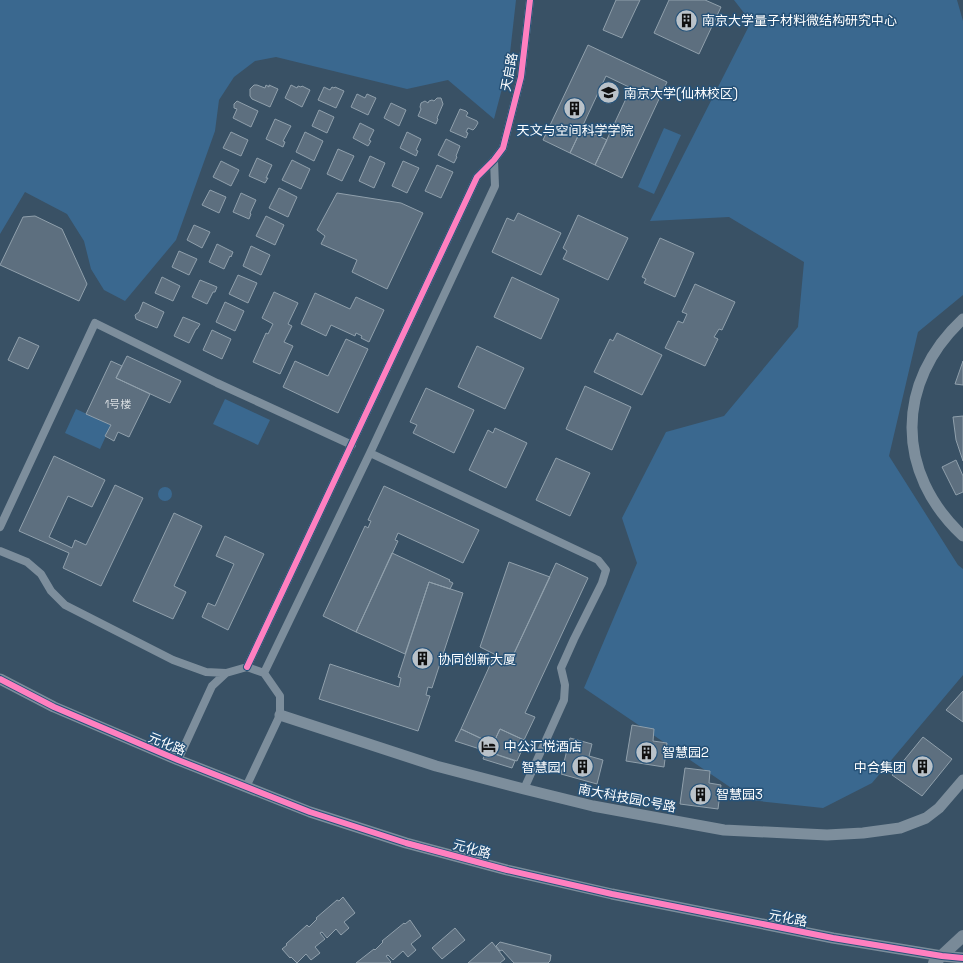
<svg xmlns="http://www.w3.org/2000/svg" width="963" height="963" viewBox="0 0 963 963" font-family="'Space Grotesk','Noto Sans SC',sans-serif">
	<rect width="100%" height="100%" fill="#395165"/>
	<!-- green -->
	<path fill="#3a688f" d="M0,0H516L509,62L494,119L448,80L407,89L276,57L255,61L234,77L219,100L215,131L176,240L125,301L104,290L91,269L84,241L67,214L25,192L0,234Z
		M734,0H957L963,21V295L918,332L889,456L958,565L963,569V675L872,783L823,808L749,800L584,688L637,563L622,518L666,432L724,416L798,327L804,262L729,217L650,221L751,22Z
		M664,128L681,135L654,194L638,187Z
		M225,399L270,420L258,445L213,424Z
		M76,409L111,425L100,449L65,433Z
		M158 494a7 7 0 1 1 14 0a7 7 0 1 1-14 0Z"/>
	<!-- building -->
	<path fill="#5d6f7f" stroke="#90a0ac" d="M616,0H640L622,38L603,30Z
		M669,0H705L721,7L699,54L654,33Z
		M588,45L667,82L622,178L595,165L631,88L606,76L570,153L543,140Z
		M254,85H257L265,88L266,85L269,87V85L278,89L270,107L252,99L250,96V89Z
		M291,85L297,88L298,86L301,87L302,86L310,90L302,107L285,98Z
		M324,87L330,90L332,87L334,88L335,87L344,91L336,108L318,100Z
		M357,94L365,98L367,94L376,98L368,115L351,107Z
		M437,98H441L443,104L437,118L438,119L436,124L418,116L421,109L420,107L421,103L425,101L428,103L429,101L432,100L434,101Z
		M237,101L258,111L251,127L233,118L237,109L234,108V104Z
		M391,103L406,110L399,126L384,118Z
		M460,109L466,111L468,113L466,116L477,121L478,123L475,128L473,130L468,128L466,132L468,133L466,138L450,131Z
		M319,110L334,117L327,133L312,126Z
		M275,119L291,126L283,141L285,142L283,147L266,139Z
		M360,123L374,130L369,140L371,141L368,146L353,138Z
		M582,128L607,140L595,165L570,153Z
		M231,132L248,140L241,156L223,148Z
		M305,132L323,141L314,161L296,152Z
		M407,132L421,139L416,150L418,151L416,156L400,148Z
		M446,139L460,146L456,156L457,157L454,163L438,155Z
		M338,149L354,156L342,181L327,174Z
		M370,156L385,163L374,188L359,181Z
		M257,158L272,165L266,178H268L265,183L249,176Z
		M292,160L310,169L301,189L282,180Z
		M221,161L239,170L231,186L213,177Z
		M403,161L419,168L407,193L392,186Z
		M437,165L453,172L441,198L425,191Z
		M279,188L297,197L288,217L269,208Z
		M210,190L226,197L219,213L202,205Z
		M241,193L256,200L250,213L251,214L249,219L233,212Z
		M337,193L401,203L423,213L387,289L352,272L357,260L321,244L325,236L317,230Z
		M518,213L561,233L541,275L492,252L507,218L514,221Z
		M578,215L628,238L608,280L563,259L567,251L563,248Z
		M35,216L62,229L87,284L79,301L0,265L23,217Z
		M266,216L284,225L275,245L256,236Z
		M194,225L210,232L202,248L187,240Z
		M660,238L694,253L675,297L644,283L646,279L642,277Z
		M217,244L233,252L231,257L230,256L224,269L209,262Z
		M251,246L270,255L261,275L243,266Z
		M179,251L197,259L189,275L172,267Z
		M238,275L257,283L248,303L229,294Z
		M162,277L180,286L173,301L155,293Z
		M512,277L559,299L541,339L494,317Z
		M200,280L217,287L215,292H213L207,304L192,297Z
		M695,284L735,302L722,330L719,329L714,337L718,339L705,366L665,348L678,321L683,323L687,314L682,312Z
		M274,292L298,303L288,324L292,326L284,342L293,346L280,374L253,362L266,333L268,334L273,324L262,318Z
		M315,293L350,309L356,297L384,310L369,342L361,338L362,336L356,333L355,336L331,325L326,336L301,324Z
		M143,302L164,312L157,328L136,319L135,315L139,312Z
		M225,302L244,311L235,331L216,322Z
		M183,317L200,324L197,329H196L189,343L174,336Z
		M212,330L231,339L222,359L203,350Z
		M617,333L662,355L642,395L594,372L610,339L613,341Z
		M19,337L39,346L28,369L8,360Z
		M346,339L368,349L338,413L283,387L295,361L328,376Z
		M477,346L524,368L505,409L458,387Z
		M127,356L181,381L170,403L116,378Z
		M111,361L122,366L116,378L150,394L129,437L118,432L114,441L105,436L111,425L86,414Z
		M963,361V385L955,384Z
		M585,386L631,407L612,450L566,429Z
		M426,388L474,410L454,453L413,433L417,425L410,422Z
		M963,416V461L956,440L953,417Z
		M495,428L527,443L506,488L469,470L488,430L493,433Z
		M54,456L105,480L92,507L68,496L49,537L72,548L75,540L86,545L115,485L143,498L101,586L63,568L69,553L19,531Z
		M556,458L590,473L570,516L536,500Z
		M956,460L963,476V492L956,495L942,467Z
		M384,486L479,530L463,563L398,533L395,540L398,541L356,632L323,616L365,526L368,528L371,521L368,520Z
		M174,513L202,526L174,586L186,592L173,619L133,601Z
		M225,536L264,554L228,630L202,617L208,603L215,606L234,564L216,556Z
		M392,553L450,580L449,581L453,583L450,589L429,582L405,654L356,632Z
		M509,562L550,577L510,662L480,647Z
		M556,563L588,578L525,713L535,717L524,740L500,729L493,744L461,729L495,654L510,662Z
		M429,582L463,593L432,688L428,687L426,695L430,696L418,731L319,699L330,664L399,687L401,678L398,677Z
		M963,691V722L946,710Z
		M632,725L654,729L653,741L667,743L664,767L626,761Z
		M461,729L493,744L500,729L526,741L517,761L455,741Z
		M923,737L952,759L922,796L892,775Z
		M570,738L592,744L589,756L603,760L597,784L561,774Z
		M486,751L515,761L512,768L483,759Z
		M685,768L710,771L709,783L721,785L718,809L680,804Z
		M343,897L355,913L344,922L349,928L341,935L336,929L327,938L322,932L320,933L325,939L315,947L320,953L311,960L306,954L297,963L291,957L290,958L282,949L287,945L286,944L307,925L309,927L317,919L316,918L337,900L339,901Z
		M410,920L421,936L411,944L416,950L408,957L403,951L393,960L388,955L386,956L391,962L390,963H356L374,949L375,950L383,942L382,941L404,923L405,924Z
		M455,928L465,940L442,959L432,948Z
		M492,942L505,959L500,963H468Z
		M500,942L551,955L550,961L548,963H514L502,950L500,951L496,946Z"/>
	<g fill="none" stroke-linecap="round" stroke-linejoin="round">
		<!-- minor -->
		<path stroke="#7d8e9c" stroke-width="8" d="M370,453L598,560L606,570L602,583L574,639L561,668L565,685L564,700L524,789
			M0,527L95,323L217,383L352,445
			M0,551L27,562L41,574L51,591L65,605L173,660L206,672L226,673
			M247,667L477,177L494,160L503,148L521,77L530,0
			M264,673L370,453L495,186L494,160
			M178,760L212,686L226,673L247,667L264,673L280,696V715L246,787"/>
		<!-- tertiary -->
		<path stroke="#7d8e9c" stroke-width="11" d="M963,319C895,382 895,473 963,536
			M0,679L54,707L178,760L310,812L406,843L507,870L612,894L833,938L942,956L963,958
			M280,715L436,766L524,789L593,806L724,830L827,835L863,833L900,828L926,818L939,808L963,780"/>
		<!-- secondary -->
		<path stroke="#798a98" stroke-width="12" d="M934,963L963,936"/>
		<defs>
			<path id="cycleway" d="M247,667L477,177L494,160L503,148L521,77L530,0
				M0,679L54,707L178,760L310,812L406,843L507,870L612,894L833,938L942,956L963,958"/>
		</defs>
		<!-- cycleway casing -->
		<use href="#cycleway" stroke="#265278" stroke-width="8"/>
		<!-- cycleway -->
		<use href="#cycleway" stroke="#ff80c0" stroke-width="6"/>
	</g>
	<!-- icons -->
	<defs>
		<symbol id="building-disc" viewBox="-11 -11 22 22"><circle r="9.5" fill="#bac2c9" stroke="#265278"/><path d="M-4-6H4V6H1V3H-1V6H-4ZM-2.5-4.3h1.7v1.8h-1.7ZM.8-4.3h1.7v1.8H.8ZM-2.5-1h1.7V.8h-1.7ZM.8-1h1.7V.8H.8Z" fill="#111"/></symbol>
		<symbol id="university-disc" viewBox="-11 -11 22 22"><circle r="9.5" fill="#bac2c9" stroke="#265278"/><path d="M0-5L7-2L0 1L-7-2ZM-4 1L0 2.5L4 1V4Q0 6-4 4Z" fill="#111"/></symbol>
		<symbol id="hotel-disc" viewBox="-11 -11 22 22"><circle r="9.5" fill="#bac2c9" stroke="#265278"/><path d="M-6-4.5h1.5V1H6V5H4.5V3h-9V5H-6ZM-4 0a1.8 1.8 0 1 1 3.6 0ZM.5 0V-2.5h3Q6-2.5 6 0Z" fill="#111"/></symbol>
	</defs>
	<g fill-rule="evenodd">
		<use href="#building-disc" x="674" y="8" width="25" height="25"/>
		<use href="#university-disc" x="596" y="80" width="25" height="25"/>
		<use href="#building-disc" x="562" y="96" width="25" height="25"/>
		<use href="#building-disc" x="410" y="646" width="25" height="25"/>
		<use href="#hotel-disc" x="476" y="734" width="25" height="25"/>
		<use href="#building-disc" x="634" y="740" width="25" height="25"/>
		<use href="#building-disc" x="570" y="754" width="25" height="25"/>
		<use href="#building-disc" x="910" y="754" width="25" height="25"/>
		<use href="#building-disc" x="688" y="782" width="25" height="25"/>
	</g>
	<g text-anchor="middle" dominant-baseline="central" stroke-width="3" stroke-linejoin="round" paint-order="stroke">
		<!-- number labels -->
		<g font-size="11" fill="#d6dbdf">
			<text x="118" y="404">1号楼</text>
		</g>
		<!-- poi labels -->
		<g font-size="13" fill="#fff" stroke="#265278" text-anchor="start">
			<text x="702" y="20">南京大学量子材料微结构研究中心</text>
			<text x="624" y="93">南京大学(仙林校区)</text>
			<text x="575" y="130" text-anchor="middle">天文与空间科学学院</text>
			<text x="438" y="659">协同创新大厦</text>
			<text x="504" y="746">中公汇悦酒店</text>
			<text x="662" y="752">智慧园2</text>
			<text x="566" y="767" text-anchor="end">智慧园1</text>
			<text x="906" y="767" text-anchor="end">中合集团</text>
			<text x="716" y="794">智慧园3</text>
		</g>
		<!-- street labels -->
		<g font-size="13" fill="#fff" stroke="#265278">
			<text transform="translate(509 72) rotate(-79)">天启路</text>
			<text transform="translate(167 744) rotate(22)">元化路</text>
			<text transform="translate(627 798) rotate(11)">南大科技园C号路</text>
			<text transform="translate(472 849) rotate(15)">元化路</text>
			<text transform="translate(788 918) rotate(11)">元化路</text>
		</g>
	</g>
</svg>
